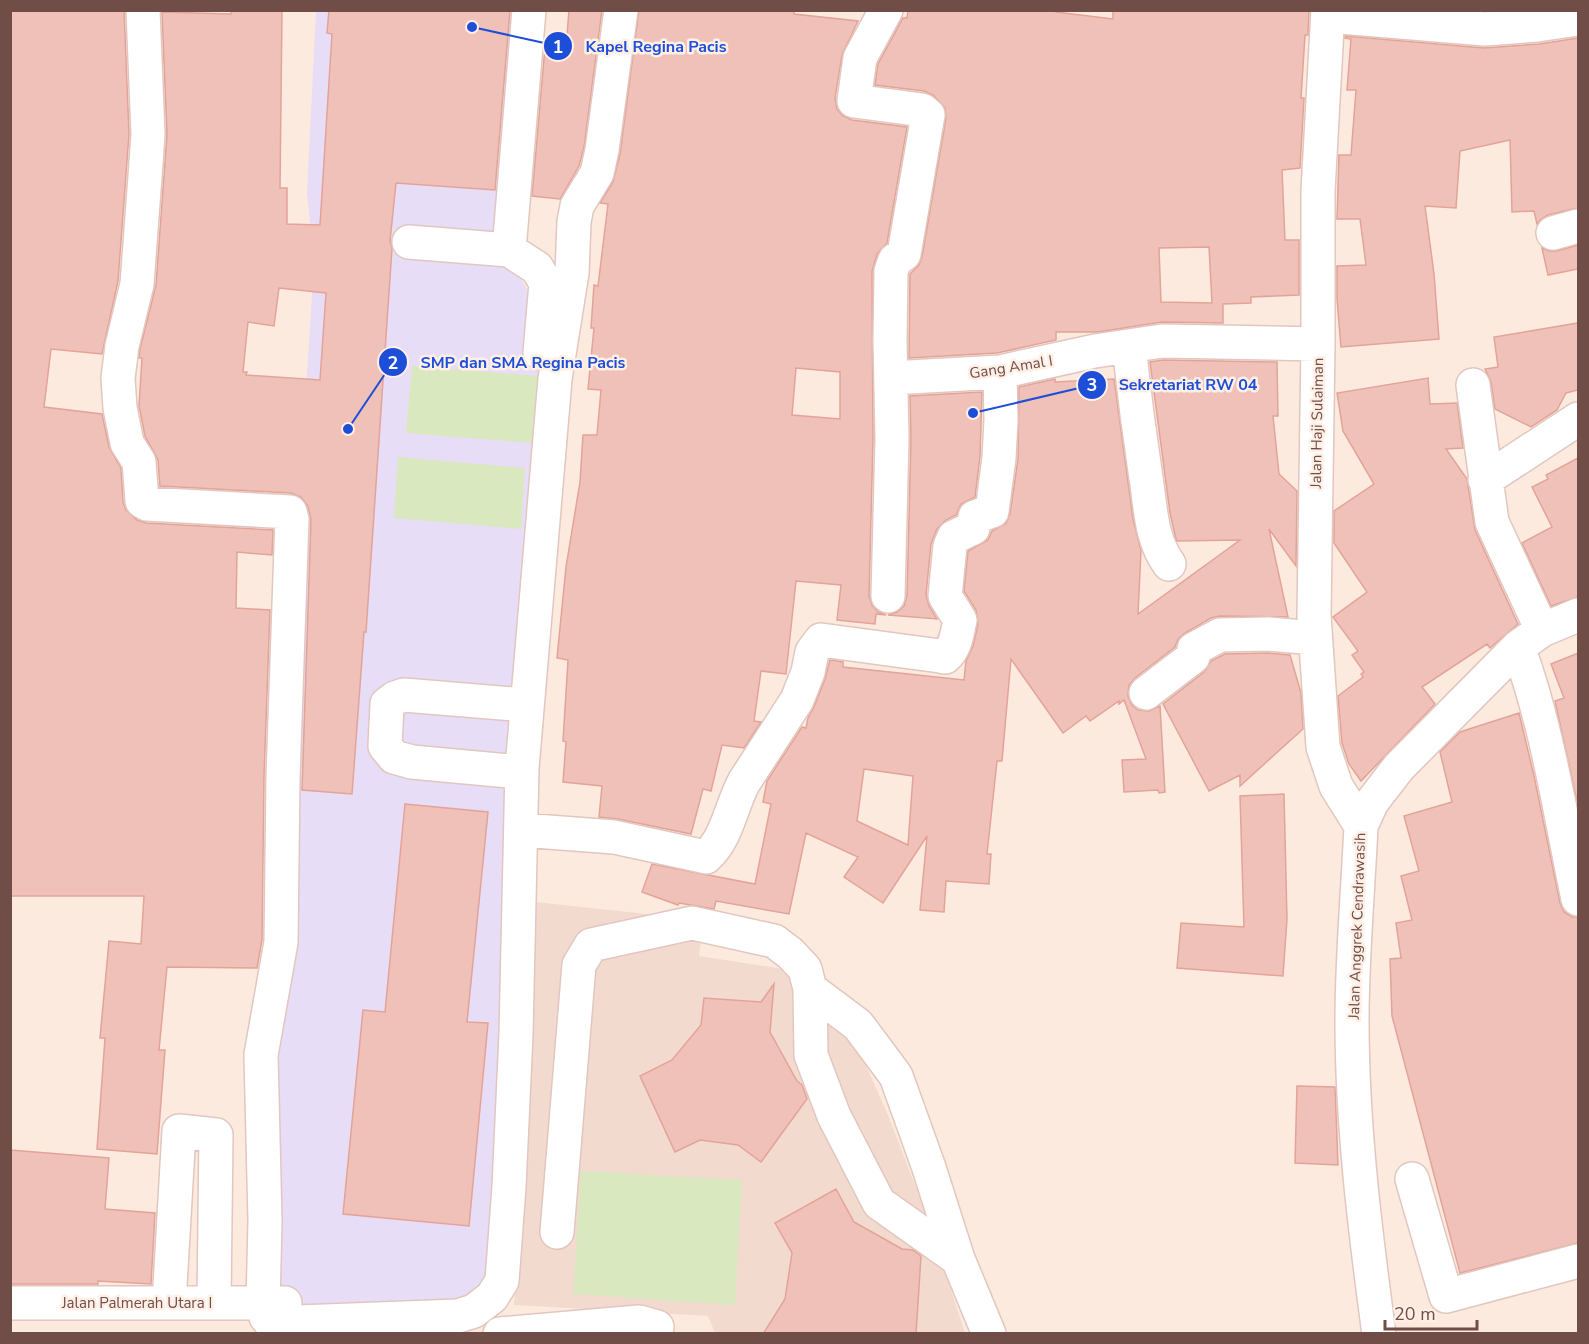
<svg xmlns="http://www.w3.org/2000/svg" width="1589" height="1344" viewBox="0 0 1589 1344" font-family="'Nunito Sans',sans-serif">
	<rect width="100%" height="100%" fill="#fceadf"/>
	<!-- residential -->
	<path fill="#f3dace" d="M535,902L703,920L699,956L791,970L828,1010L864,1061L888,1115L925,1211L965,1333H715L708,1316L514,1305Z"/>
	<!-- education -->
	<path fill="#e7ddf7" d="M316,11H535L511,261L539,311L552,317L500,1260L467,1307L259,1315L291,626L314,264L307,192Z"/>
	<!-- green -->
	<path fill="#d9e8bf" d="M412,366L538,376L532,443L406,433Z
		M398,457L525,468L521,529L394,518Z
		M581,1171L742,1180L735,1305L573,1294Z"/>
	<!-- building -->
	<path fill="#f0c1b8" stroke="#e3a398" stroke-width="1.5" fill-rule="evenodd" d="M10,10H124L129,134L118,281L102,354L51,349L44,407L102,414L109,447L121,468L123,502L126,510L137,520L146,523L273,530L272,555L237,552L236,608L270,610L264,776L262,940L257,968L167,967L159,1050H165L157,1154L97,1149L105,1038H100L109,941L141,944L144,896H10Z
		M231,10H282L280,188H287V224L320,225L332,34L327,33L329,10H510L495,190L396,183L390,241L392,248L366,632H364L352,794L302,790L311,520L308,506L301,497L291,493L160,486L158,460L145,436L139,406L142,358H139L140,349L156,285L167,135L162,12L231,14ZM279,288L326,293L320,380L246,375L247,372H243L248,322L274,326Z
		M569,10H602L584,147L579,166L560,199L532,196L545,47L566,48Z
		M639,10H794V14L858,21L842,55L835,98L837,109L843,116L852,120L907,127L887,243L877,254L872,271L873,439L869,596L872,605L878,612L886,615L876,614L875,624L837,620L841,585L796,581L786,674L761,671L754,721L761,722L744,748L722,745L711,791L703,789L691,834L618,819L599,817L602,786L563,782L566,742L563,741L568,660L557,658L566,567L580,482L583,435H597L601,390L588,389L594,328H591L594,285L598,286L608,204L600,203L613,182L620,154ZM796,368L840,372V419L792,415Z
		M908,10H1056V12L1113,19V10H1309L1308,35H1305L1301,98H1304L1300,168L1282,170L1285,240H1299V295L1251,297V303L1223,304V323L1162,322L1098,332H1056V340L997,353L909,358L910,274L919,265L922,257L946,118L945,108L933,95L924,91L875,85L878,64L903,18H907ZM1209,247L1212,303L1161,302L1159,248Z
		M1345,36L1484,48L1539,44L1578,38V208L1548,215L1540,220L1537,224L1534,211L1512,212L1510,140L1460,151L1456,208L1425,206L1434,274L1439,339L1341,347L1337,299V266L1366,265L1360,219H1337L1339,155H1351L1356,90H1347L1351,39L1345,38Z
		M1578,245V269L1548,275L1542,248L1549,251H1557Z
		M1578,323V390L1566,393L1557,410L1531,427L1495,409L1491,382L1485,369L1498,367L1494,337Z
		M1163,360L1277,362L1278,416H1273L1279,474L1297,491L1296,566L1269,529L1288,617L1220,616L1211,618L1185,633L1178,639L1175,647L1135,678L1129,685L1128,696L1132,705L1138,710L1149,711L1160,706L1165,792L1159,793L1158,790L1124,792L1122,760L1146,759L1124,700L1119,704V701L1090,721L1086,716L1063,733L1011,659L1002,761H997L987,854H991L989,884L946,881L944,912L920,910L927,836L883,903L844,877L858,857L806,833L789,914L716,901L714,909L679,903L678,905L642,892L652,864L755,884L771,804L763,802L767,781L802,727L806,728L808,718L814,707L825,679L830,660L843,662V667L964,680L966,661L973,646L978,624L976,610L964,591L968,551L988,540L992,531L1006,523L1010,514L1018,459L1019,387L1055,379V382L1114,379L1133,519L1141,550L1138,614L1240,540L1177,541L1176,539L1170,513L1150,362ZM864,769L913,776L908,845L857,821Z
		M1428,378L1430,404L1457,403L1463,448L1446,449L1467,479L1475,530L1518,624L1490,648L1487,644L1422,687L1435,704L1361,781L1349,764L1342,743L1338,696L1363,677L1361,674L1364,672L1352,655L1358,651L1333,617L1367,592L1334,543V511L1374,484L1343,431L1337,393Z
		M982,392L980,456L975,497L961,504L956,515L946,520L937,529L931,544L926,595L929,606L937,619L888,615L897,612L904,606L907,596L911,439L910,396Z
		M1578,458V597L1551,606L1522,543L1552,527L1532,487L1548,479L1546,475Z
		M1267,653L1290,655L1301,693L1303,729L1240,786V775L1209,791L1163,704L1204,672L1211,661L1225,654Z
		M1578,653V806L1555,701L1564,698L1551,664Z
		M1519,713L1534,776L1560,903L1564,912L1572,917H1578V1243L1460,1273L1392,1016L1390,959L1401,958L1396,923L1412,920L1401,876L1419,871L1404,816L1452,802L1440,752L1460,732Z
		M1284,794L1287,919L1283,976L1177,968L1181,923L1244,927L1240,796Z
		M405,804L488,812L467,1022L488,1023L469,1226L343,1214L363,1010L385,1012Z
		M774,984L770,1032L797,1081L802,1085L807,1099L761,1162L738,1145L700,1140L675,1152L640,1076L672,1060L701,1025L704,998L761,1002Z
		M1297,1086L1335,1087L1338,1165L1295,1163Z
		M10,1150L109,1158L105,1209L155,1213L151,1284L98,1281V1284H10Z
		M836,1189L854,1222L902,1249L913,1250L921,1256L916,1334H763L785,1299L792,1253L775,1223Z"/>
	<g fill="none" stroke-linecap="round" stroke-linejoin="round">
		<defs>
			<path id="minor" d="M143,10L148,134L146,163L137,284L122,346L118,378L120,408L127,443L139,462L142,501L147,504L290,512L292,519L283,777L281,942L261,1055L265,1221L263,1304L266,1317L271,1323L458,1316L474,1311L492,1297L502,1281L509,1187L516,1034L522,768L555,379L572,273L574,222L577,206L597,173L602,150L621,10
				M886,10L860,58L854,101L922,110L928,115L904,254L895,260L891,271L890,341L892,439L888,596
				M1328,10L1318,191V344L1314,615L1323,747L1336,786L1361,826
				M1328,16L1485,29L1537,25L1578,19
				M1553,233L1578,226
				M409,242L509,250L537,268L546,283L540,353
				M509,250L529,10
				M1129,347C1134,393 1140,439 1147,485C1151,513 1152,541 1169,564
				M891,378L1000,372L1095,351L1162,341L1318,344
				M1473,385L1492,522L1542,630
				M1485,480L1578,419
				M1518,647C1548,728 1560,815 1578,899
				M1146,693L1193,657L1194,649L1220,635L1268,634L1315,638
				M509,771L412,762L394,757L385,746L387,704L395,698L404,695L513,704
				M522,830L614,837L706,857C727,839 731,806 744,782L797,700L808,672L812,652L821,640L940,656L945,657C956,648 957,633 960,620L945,596L950,546L954,537L973,528L975,517L992,511L999,458L1001,420L1000,372
				M810,989L858,1025L896,1076L928,1165L958,1259L989,1334
				M1412,1179L1446,1296L1578,1261
				M557,1232L579,965L591,945L692,923L774,941L790,953L805,969L810,989L811,1055L834,1116L879,1203L958,1259
				M10,1303H285
				M169,1303L179,1131L216,1135L214,1303
				M500,1334L639,1322L657,1327
				M1379,1334C1365,1230 1352,1126 1352,1021C1352,956 1358,891 1361,826L1372,802L1399,767L1518,647L1542,630L1578,615"/>
		</defs>
		<!-- minor casing -->
		<use href="#minor" stroke="#e1c7bf" stroke-width="36"/>
		<!-- minor -->
		<use href="#minor" stroke="#fff" stroke-width="33"/>
	</g>
	<g text-anchor="middle" dominant-baseline="central" stroke-width="5" stroke-linejoin="round" paint-order="stroke">
		<!-- street labels -->
		<g font-size="15" fill="#714d48" stroke="#ffefe5">
			<text transform="translate(1011 367) rotate(-9)">Gang Amal I</text>
			<text transform="translate(1317 423) rotate(-89)">Jalan Haji Sulaiman</text>
			<text transform="translate(1357 926) rotate(-88)">Jalan Anggrek Cendrawasih</text>
			<text x="137" y="1303">Jalan Palmerah Utara I</text>
		</g>
	</g>
	<!-- callouts -->
	<path fill="none" stroke="#1d4ed8" stroke-width="2" d="M472 27L558 46M348 429L393 362M973 413L1092 385"/>
	<g fill="#1d4ed8" stroke="#ffefe5" stroke-width="2">
		<circle cx="472" cy="27" r="6"/>
		<circle cx="348" cy="429" r="6"/>
		<circle cx="973" cy="413" r="6"/>
		<circle cx="558" cy="46" r="15"/>
		<circle cx="393" cy="362" r="15"/>
		<circle cx="1092" cy="385" r="15"/>
	</g>
	<g font-size="18" text-anchor="middle" font-weight="bold" fill="#fff">
		<text x="558" y="53">1</text>
		<text x="393" y="369">2</text>
		<text x="1092" y="391">3</text>
	</g>
	<g font-size="16" text-anchor="middle" font-weight="bold" fill="#1d4ed8" stroke="#ffefe5" stroke-width="5" stroke-linejoin="round" paint-order="stroke">
		<text x="656" y="52">Kapel Regina Pacis</text>
		<text x="523" y="368">SMP dan SMA Regina Pacis</text>
		<text x="1188" y="390">Sekretariat RW 04</text>
	</g>
	<!-- border -->
	<rect width="1589" height="1344" fill="none" stroke="#714d48" stroke-width="24"/>
	<!-- scale -->
	<path d="M1385 1320v9h92v-9" fill="none" stroke="#714d48" stroke-width="3"/>
	<text x="1394" y="1320" font-size="18" fill="#714d48" stroke="#ffefe5" stroke-width="4.5" paint-order="stroke">20 m</text>
</svg>
